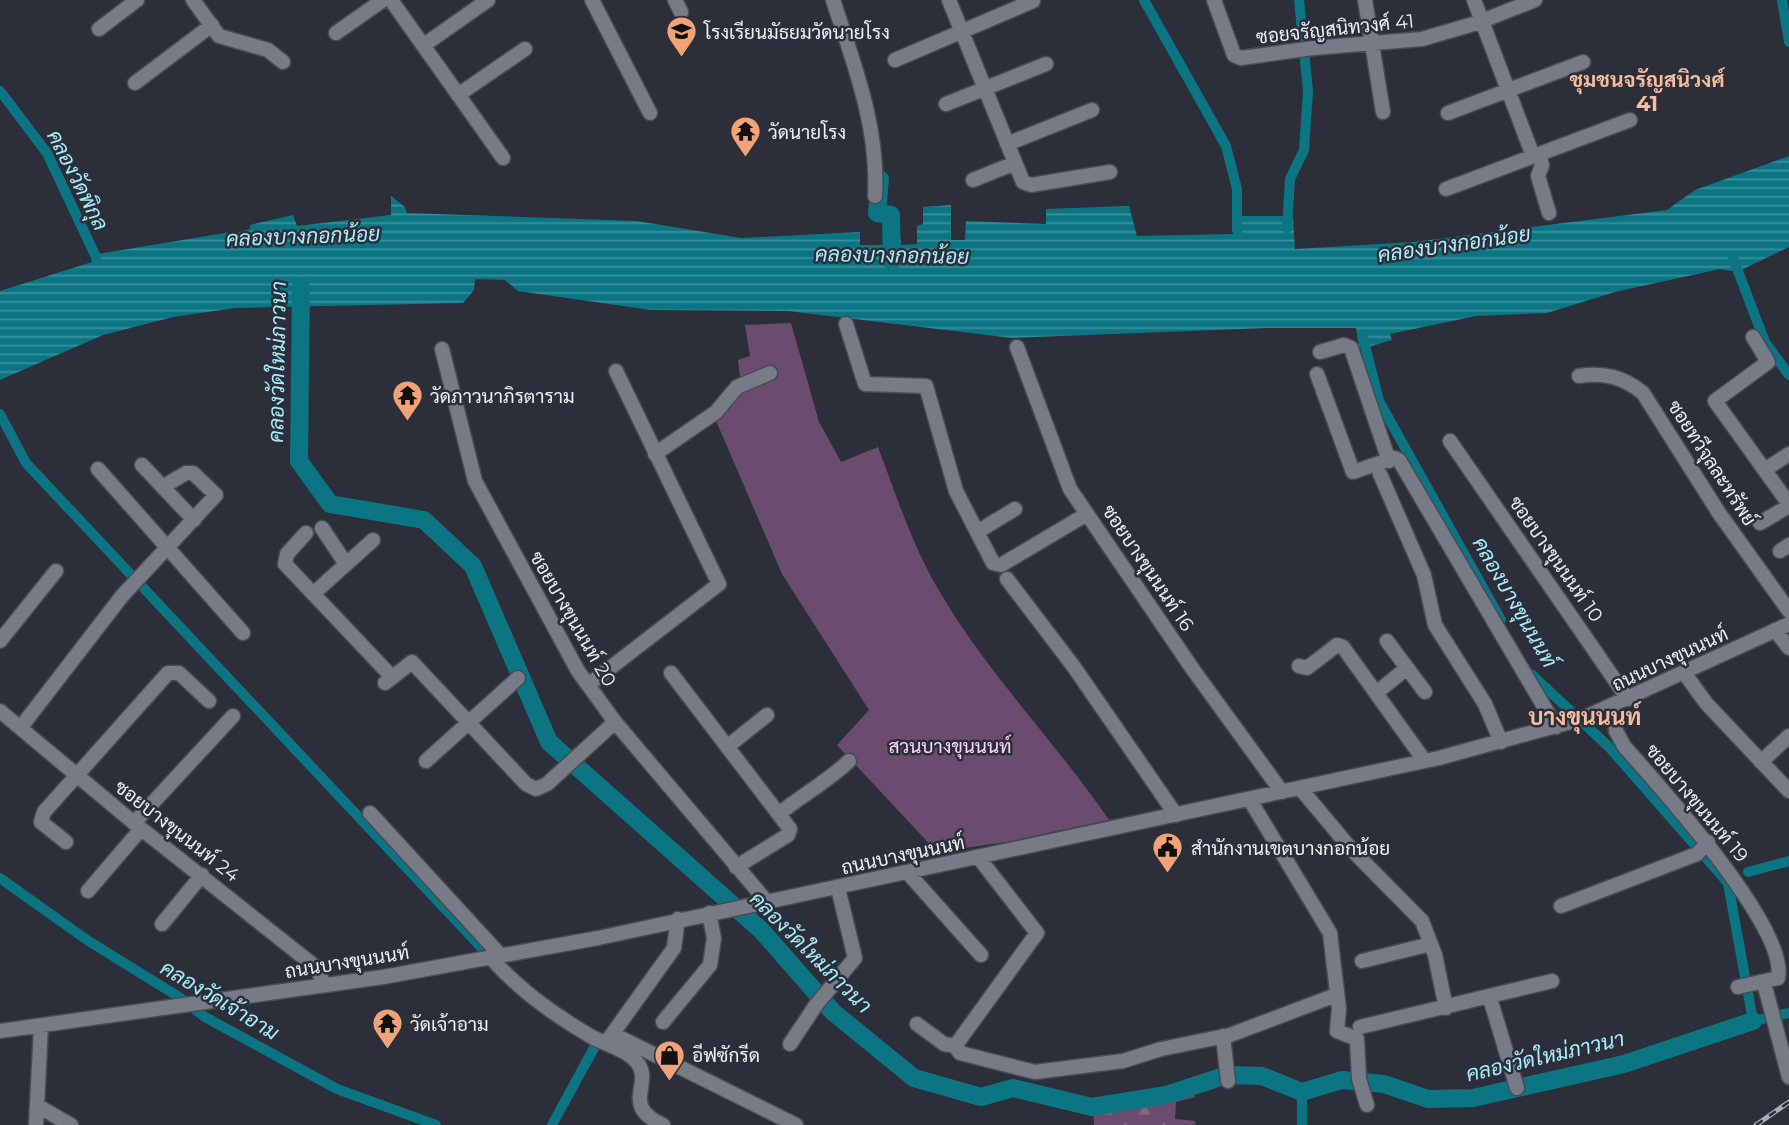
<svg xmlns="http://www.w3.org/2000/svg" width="1789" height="1125" viewBox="0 0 1789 1125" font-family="Montserrat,Sarabun,sans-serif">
	<defs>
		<pattern id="forest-firs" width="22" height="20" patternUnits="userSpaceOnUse" patternTransform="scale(1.75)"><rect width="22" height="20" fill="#6c4c6e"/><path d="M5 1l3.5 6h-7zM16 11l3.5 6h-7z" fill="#816683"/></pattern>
		<pattern id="water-rules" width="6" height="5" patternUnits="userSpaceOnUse" patternTransform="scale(1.75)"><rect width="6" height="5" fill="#0b7584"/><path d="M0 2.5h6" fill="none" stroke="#3b909c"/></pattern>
	</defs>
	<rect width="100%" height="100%" fill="#2c2f39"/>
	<!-- forest -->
	<path fill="url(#forest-firs)" d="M1191,1082L1195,1097L1176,1102L1175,1119L1195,1121L1196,1125H1094L1093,1109Z"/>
	<!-- park -->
	<path fill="#6c4c6e" d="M791,323L819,422L841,462L878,447C896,495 912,544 938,589C986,672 1055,741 1109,820L1006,842L937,852L837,745L869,710L782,574L711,409L740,377L738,360L750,356L745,325Z"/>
	<!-- water -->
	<path fill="url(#water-rules)" d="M1789,156V247L1737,272L1720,269L1615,292L1547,313L1476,316L1390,334L1392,340L1365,348L1359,347L1356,328H1267L1012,338L788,311L651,310L518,291L505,280L475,279L474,290L463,303L235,308L173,317L103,335L0,380V291L92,262L88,247L94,245L98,254L231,232L234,234L250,229V225L293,215L297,226L391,215V196L405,207L407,213L637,221L741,238L860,232V245H891V241L901,239V245L917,244V226L923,224V207L951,205V240H965L966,221L1046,224V209L1129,206L1137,236L1234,234L1235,216H1293L1295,249L1414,242L1667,210L1695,190Z"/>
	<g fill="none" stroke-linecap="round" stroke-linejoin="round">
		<!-- canal -->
		<path stroke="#0b7584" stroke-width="10" d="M1144,0L1226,146L1237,189V230
			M1782,0L1789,42
			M0,91L47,153L96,257
			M1287,228L1290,179L1304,150L1308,91L1299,0
			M1733,258L1765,342L1789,375
			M1363,337L1379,401L1501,620
			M0,414L26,463L480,946
			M1531,674L1609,747L1728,883L1753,1021L1789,1013
			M1748,872L1789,861
			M0,878L87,940L179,997L205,1017L337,1089L436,1125
			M552,1125L594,1048
			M1302,1125V1092"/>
		<!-- river -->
		<path stroke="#0b7584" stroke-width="18" d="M880,179L877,213L891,215L892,262
			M301,287L299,461L330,504L424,520L473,566L549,742L762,931L833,1012L914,1078L981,1097L1013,1088L1092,1107L1166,1095L1227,1075L1262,1076L1302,1092L1342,1080L1384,1084L1428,1099L1473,1098L1624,1064L1753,1021"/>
		<defs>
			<path id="minor" d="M193,0L219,36L268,50L283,62
				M391,0L503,158
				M592,0L650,113
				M675,0L681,12
				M833,0C854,64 879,128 875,196
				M949,0L1023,182L1031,185L1110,172
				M1214,0L1234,55L1241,58L1313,48L1422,39L1477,23L1535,0
				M1365,0L1383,112
				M1474,0L1533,156
				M99,29L137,0
				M336,33L383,0
				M424,45L488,0
				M895,60L1033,1
				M135,83L212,25
				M458,95L525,49
				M946,104L1046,64
				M1448,113L1583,62
				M1007,144L1092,110
				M1539,154L1542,165L1538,176L1549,213
				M973,180L1015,163
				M1446,189L1630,120
				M846,324L865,384L926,386L956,491L993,563L1001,565L1087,514
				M1753,337L1768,362L1715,401L1789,504
				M1017,347L1070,489L1194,671L1282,792
				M442,349L475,481L578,671L615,722L767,902
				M1320,352L1344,345L1351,348L1389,461
				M1317,374L1353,472L1394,458L1399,460L1556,727
				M1579,376C1605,372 1623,377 1643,393L1719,513L1789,611
				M1450,441L1628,699
				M655,454L716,412L737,387L770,373
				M142,465L194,520
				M98,469L243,633
				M1766,469L1789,454
				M1380,474L1424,575L1435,625L1485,704L1501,742
				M1760,523L1789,506
				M322,528L346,564
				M977,532L1015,509
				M306,533L287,554L285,564L392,677
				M1780,551L1789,545
				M1007,579L1074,667L1176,815
				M313,594L373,540
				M1775,630L1789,648
				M0,641L56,571
				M1387,641L1425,692
				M1299,666L1307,668L1337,645L1343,647L1424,760
				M671,673L790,829L788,835L736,867
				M1685,674L1706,703L1789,791
				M385,683L412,662L526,784L536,789L547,784L615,722
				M588,685L719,584L616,371
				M1376,693L1407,668
				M1615,705L1616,731L1624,746C1657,784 1789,928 1778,978L1738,987
				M0,711L134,823L317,968L324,985
				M21,727L122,596L216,495L193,473H186L169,483
				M727,747L767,715
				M426,761L518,678
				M1761,762L1789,736
				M1300,788L1351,849L1422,921L1435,955L1446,1008
				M1250,800L1330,933L1339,1009L1337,1031L1357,1039L1359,1079L1367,1105
				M370,813L501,956
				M779,814C802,795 827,782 849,761
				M134,823L233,716
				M66,842L41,822L44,812L168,673H179L209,701
				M979,858L1037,933L958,1042L957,1049L960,1053L1035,1072L1123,1061L1161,1049L1230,1035L1336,995
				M908,873L981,955
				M88,891L141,829
				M1561,906L1697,854L1708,842
				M162,924L202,875
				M491,958C520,991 554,1015 592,1037C605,1044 624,1049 634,1059C658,1082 617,1104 663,1125
				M1362,961L1431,944
				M1764,983L1789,1077
				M1490,998L1517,1088
				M663,1022L710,965L714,938L709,913
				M917,1024L944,1044L957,1046
				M1360,1027L1552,981
				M0,1031L383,977L598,938L1439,758L1581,719L1789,624
				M613,1034L796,1125
				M1223,1036L1228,1081
				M608,1040L674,948L678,919
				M790,1044L816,1005L855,958L838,888
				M38,1106L71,1125
				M36,1125L41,1026"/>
		</defs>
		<!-- minor casing -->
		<use href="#minor" stroke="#484b53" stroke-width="17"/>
		<!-- minor -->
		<use href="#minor" stroke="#777b86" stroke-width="14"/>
		<defs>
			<path id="rail" d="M1756,1125L1789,1102"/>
		</defs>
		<!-- rail casing -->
		<use href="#rail" stroke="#abadb5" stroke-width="5"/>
		<!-- rail -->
		<use href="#rail" stroke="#2c2f39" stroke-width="2.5" stroke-dasharray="8" stroke-linecap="butt"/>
	</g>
	<!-- icons -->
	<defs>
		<symbol id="school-pin" viewBox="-11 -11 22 30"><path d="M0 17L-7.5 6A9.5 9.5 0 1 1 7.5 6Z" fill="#f0a278" stroke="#2c2f39"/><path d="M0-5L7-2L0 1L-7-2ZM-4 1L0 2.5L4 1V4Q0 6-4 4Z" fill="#111"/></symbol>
		<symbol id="temple-pin" viewBox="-11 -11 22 30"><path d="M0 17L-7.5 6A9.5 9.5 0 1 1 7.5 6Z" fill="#f0a278" stroke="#2c2f39"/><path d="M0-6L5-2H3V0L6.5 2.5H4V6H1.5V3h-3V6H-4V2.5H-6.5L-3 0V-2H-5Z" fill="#111"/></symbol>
		<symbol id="civic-pin" viewBox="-11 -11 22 30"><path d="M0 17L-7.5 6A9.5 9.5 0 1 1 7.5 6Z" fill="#f0a278" stroke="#2c2f39"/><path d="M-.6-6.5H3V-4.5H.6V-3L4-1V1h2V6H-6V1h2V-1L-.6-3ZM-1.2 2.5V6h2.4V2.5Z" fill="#111"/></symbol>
		<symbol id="shop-pin" viewBox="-11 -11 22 30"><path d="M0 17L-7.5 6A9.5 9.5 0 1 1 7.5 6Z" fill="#f0a278" stroke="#2c2f39"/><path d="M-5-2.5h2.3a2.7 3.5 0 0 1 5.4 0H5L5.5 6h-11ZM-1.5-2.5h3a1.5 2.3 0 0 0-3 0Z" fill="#111"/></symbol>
	</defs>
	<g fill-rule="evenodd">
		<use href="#school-pin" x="664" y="14" width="35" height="47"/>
		<use href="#temple-pin" x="728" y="114" width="35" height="47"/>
		<use href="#temple-pin" x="390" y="378" width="35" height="47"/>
		<use href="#civic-pin" x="1150" y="830" width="35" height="47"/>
		<use href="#temple-pin" x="370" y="1006" width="35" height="47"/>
		<use href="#shop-pin" x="652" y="1038" width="35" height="47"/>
	</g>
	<g text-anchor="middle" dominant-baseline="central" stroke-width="5" stroke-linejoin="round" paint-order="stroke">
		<!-- street labels -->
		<g font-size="19" fill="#edeff6" stroke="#2c2f39">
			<text transform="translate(1335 29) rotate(-6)">ซอยจรัญสนิทวงศ์ 41</text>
			<text transform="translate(1712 463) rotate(57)">ซอยทวีจุลละทรัพย์</text>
			<text transform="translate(1556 559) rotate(55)">ซอยบางขุนนนท์ 10</text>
			<text transform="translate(1148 568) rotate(56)">ซอยบางขุนนนท์ 16</text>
			<text transform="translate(573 619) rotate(60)">ซอยบางขุนนนท์ 20</text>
			<text transform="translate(1670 659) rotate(-25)">ถนนบางขุนนนท์</text>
			<text transform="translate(1697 803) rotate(50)">ซอยบางขุนนนท์ 19</text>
			<text transform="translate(177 831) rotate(38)">ซอยบางขุนนนท์ 24</text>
			<text transform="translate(903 855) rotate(-12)">ถนนบางขุนนนท์</text>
			<text transform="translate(347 962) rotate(-9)">ถนนบางขุนนนท์</text>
		</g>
		<!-- poi labels -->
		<g font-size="19" fill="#edeff6" stroke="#2c2f39" text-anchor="start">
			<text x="704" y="32">โรงเรียนมัธยมวัดนายโรง</text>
			<text x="768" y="132">วัดนายโรง</text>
			<text x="430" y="396">วัดภาวนาภิรตาราม</text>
			<text x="1191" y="848">สำนักงานเขตบางกอกน้อย</text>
			<text x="410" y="1024">วัดเจ้าอาม</text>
			<text x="692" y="1055">อีฟซักรีด</text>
		</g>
		<!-- park labels -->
		<g font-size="19" fill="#fcd5ff" stroke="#2c2f39">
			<text x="950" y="746">สวนบางขุนนนท์</text>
		</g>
		<!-- neighbourhood labels -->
		<g font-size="21" font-weight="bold" fill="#f7bc9d" stroke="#2c2f39">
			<text x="1647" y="79">ชุมชนจรัญสนิวงศ์<tspan x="1647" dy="24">41</tspan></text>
		</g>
		<!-- water labels -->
		<g font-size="21" font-style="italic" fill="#a9edfb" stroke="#2c2f39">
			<text transform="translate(78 180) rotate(63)">คลองวัดพิกุล</text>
			<text transform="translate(303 236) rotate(-2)">คลองบางกอกน้อย</text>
			<text transform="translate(1454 244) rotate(-8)">คลองบางกอกน้อย</text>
			<text transform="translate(892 255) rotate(1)">คลองบางกอกน้อย</text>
			<text transform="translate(277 362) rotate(-89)">คลองวัดใหม่ภาวนา</text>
			<text transform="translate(1515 602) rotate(60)">คลองบางขุนนนท์</text>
			<text transform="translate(811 952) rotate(45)">คลองวัดใหม่ภาวนา</text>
			<text transform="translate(220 1000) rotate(31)">คลองวัดเจ้าอาม</text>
			<text transform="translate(1545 1056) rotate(-13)">คลองวัดใหม่ภาวนา</text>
		</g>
		<!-- quarter labels -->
		<g font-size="23" font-weight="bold" fill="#f7bc9d" stroke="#2c2f39">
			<text x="1585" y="717">บางขุนนนท์</text>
		</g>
	</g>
</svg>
